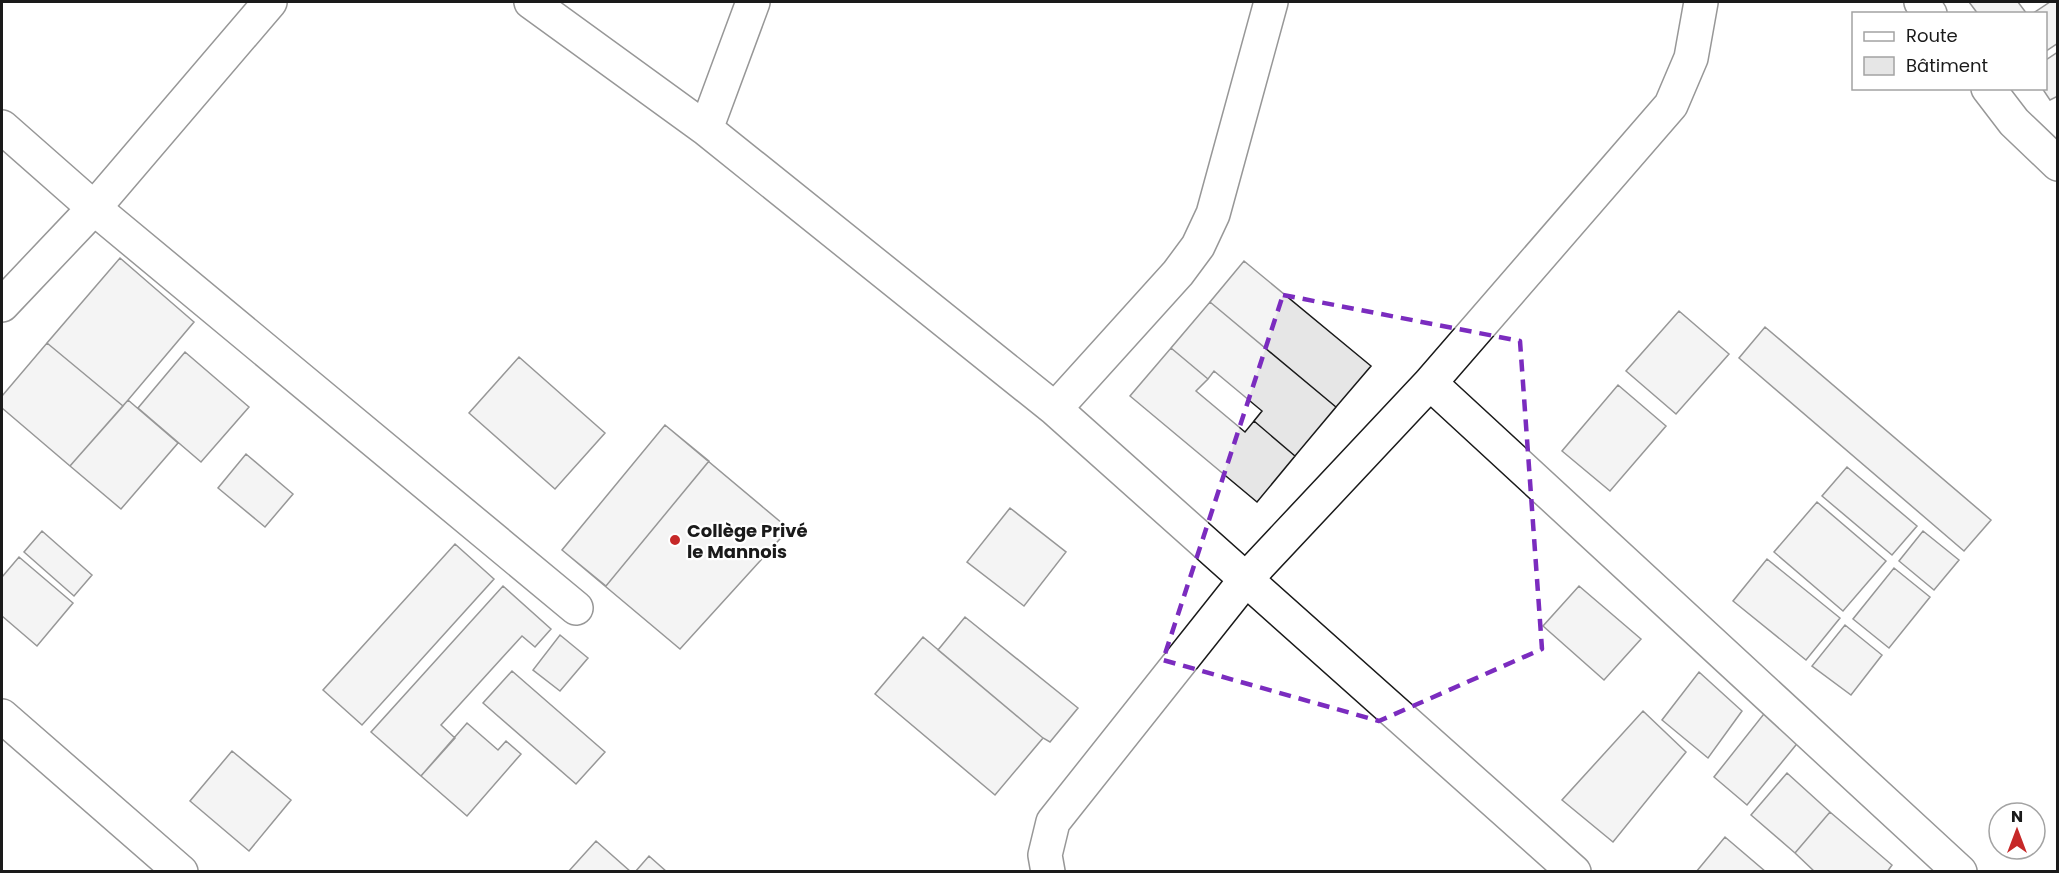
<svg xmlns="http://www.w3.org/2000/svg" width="2059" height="873" viewBox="0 0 2059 873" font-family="Poppins,sans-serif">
	<rect width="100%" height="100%" fill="#fff"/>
	<!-- building -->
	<path fill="#e6e6e6" stroke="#1a1a1a" stroke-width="1.5" d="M1969,2H2018L2027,14H1978Z
		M2050,2H2058V43L2046,51V14H2032Z
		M2058,52V96L2050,100L2042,88H2046V60Z
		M120,258L194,322L123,406L47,343Z
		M1244,261L1371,366L1336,407L1210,302Z
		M1210,302L1336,407L1295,456L1254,421L1262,411L1214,371L1208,379L1171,348Z
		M1679,311L1729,354L1676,414L1626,371Z
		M1765,327L1991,520L1964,551L1739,358Z
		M47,343L123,406L70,466L2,408V396Z
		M1171,348L1208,379L1196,391L1245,432L1254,421L1295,456L1257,502L1130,396Z
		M185,352L249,407L201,462L138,408Z
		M519,357L605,433L555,489L469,413Z
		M1618,385L1666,426L1610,491L1562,451Z
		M128,400L178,443L121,509L70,466Z
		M665,425L709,461L606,586L562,550Z
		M665,425L789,529L680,649L562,550Z
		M246,454L293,494L265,527L218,488Z
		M1847,467L1917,526L1892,555L1822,496Z
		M1817,502L1886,561L1843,611L1774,552Z
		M1010,508L1066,552L1024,606L967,562Z
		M42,531L92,575L74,596L24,552Z
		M1923,531L1959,560L1934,590L1899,561Z
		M455,544L494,579L362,725L323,690Z
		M19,557L73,603L37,646L2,616V577Z
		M1767,559L1840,618L1806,660L1733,601Z
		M1894,568L1930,597L1889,648L1853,619Z
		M503,586L551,629L535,647L522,636L441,725L455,738L421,776L371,732Z
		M1579,586L1641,639L1604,680L1543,626Z
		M965,617L1078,708L1050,742L1043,738L938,650Z
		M1845,625L1882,655L1851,695L1812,666Z
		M560,635L588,658L560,691L533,670Z
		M923,637L1043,738L995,795L875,694Z
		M512,671L605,752L576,784L483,703Z
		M1699,672L1742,711L1708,758L1662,720Z
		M1767,710L1800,740L1747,805L1714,777Z
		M1643,711L1686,752L1613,842L1562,800Z
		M467,723L498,750L506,741L521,754L467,816L421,776Z
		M232,751L291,800L249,851L190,801Z
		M1787,773L1830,812L1795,853L1751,815Z
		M1830,812L1892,865L1887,872H1815L1795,853Z
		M1725,837L1766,872H1696Z
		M596,841L631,872H568Z
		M649,856L667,872H635Z"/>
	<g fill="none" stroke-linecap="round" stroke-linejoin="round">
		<defs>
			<path id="minor" d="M531,2L706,129L1055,409L1574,872
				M1921,2L1930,14
				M1988,88L2014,122L2058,164
				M2,127L94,208L576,608
				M706,129L753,2
				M2,305L94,208L270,2
				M1430,383L1960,872
				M1055,409L1178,273L1198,246L1213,214L1271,2
				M2,716L181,872
				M1048,872L1045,855L1053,822L1246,579L1430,383L1671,105L1691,58L1701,2"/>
		</defs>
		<!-- minor casing -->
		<use href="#minor" stroke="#1a1a1a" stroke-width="36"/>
		<!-- minor -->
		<use href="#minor" stroke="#fff" stroke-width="33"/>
	</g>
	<!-- marked area -->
	<path d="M0 0H2059V873H0ZM1283,295L1520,341L1542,649L1379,721L1163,660Z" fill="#fff" fill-opacity=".55" fill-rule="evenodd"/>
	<path fill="none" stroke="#7b2cbf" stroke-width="4.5" stroke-dasharray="12 8" stroke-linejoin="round" d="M1283,295L1520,341L1542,649L1379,721L1163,660Z"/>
	<!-- markers -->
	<circle fill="#c62828" stroke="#fff" stroke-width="2" cx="675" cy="540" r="6"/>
	<g text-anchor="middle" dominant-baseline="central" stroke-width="4.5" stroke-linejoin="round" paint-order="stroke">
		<!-- poi labels -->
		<g font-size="18" font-weight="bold" fill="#1a1a1a" stroke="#fff" text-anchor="start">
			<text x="687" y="530">Collège Privé<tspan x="687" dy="21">le Mannois</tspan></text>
		</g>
	</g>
	<!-- border -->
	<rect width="2059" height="873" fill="none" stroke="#1a1a1a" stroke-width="6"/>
	<!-- legend -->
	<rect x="1852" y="12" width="195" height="78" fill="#ffffff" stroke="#a3a3a3" stroke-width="1.5"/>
	<rect x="1864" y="32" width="30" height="9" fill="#ffffff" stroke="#a3a3a3" stroke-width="1.5"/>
	<text x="1906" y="42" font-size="18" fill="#1a1a1a">Route</text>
	<rect x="1864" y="57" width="30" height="18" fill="#e6e6e6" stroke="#a3a3a3" stroke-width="1.5"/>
	<text x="1906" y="72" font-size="18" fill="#1a1a1a">Bâtiment</text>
	<!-- north arrow -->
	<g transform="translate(2017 831)"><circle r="28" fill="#ffffff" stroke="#a3a3a3" stroke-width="1.5"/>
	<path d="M0-4.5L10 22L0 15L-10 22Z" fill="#c62828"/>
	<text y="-9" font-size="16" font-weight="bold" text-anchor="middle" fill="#1a1a1a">N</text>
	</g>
</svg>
